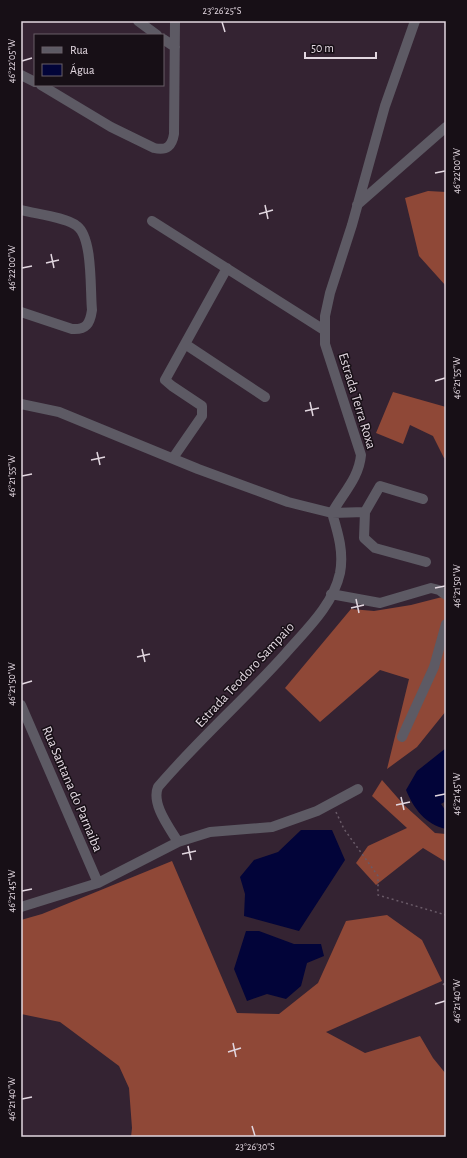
<svg xmlns="http://www.w3.org/2000/svg" width="467" height="1158" viewBox="0 0 467 1158" font-family="'Alegreya Sans',sans-serif">
	<rect width="100%" height="100%" fill="#342332"/>
	<!-- forest -->
	<path fill="#8f4837" d="M428,191L446,192V286L419,256L405,198Z
		M393,392L446,407V458H444L433,436L410,425L403,444L376,433Z
		M446,596V711L417,747L387,769L409,679L380,670L320,722L285,688L351,609L374,611L411,605Z
		M382,780L404,805L435,833L446,834V862L423,848L376,885L356,863L368,846L407,828L372,796Z
		M172,861L237,1013L279,1014L318,983L346,921L387,915L422,940L442,981L326,1032L365,1053L420,1036L433,1058L446,1074V1137H131L132,1128L129,1088L119,1066L60,1022L21,1014V920L42,914Z"/>
	<!-- water -->
	<path fill="#020439" d="M446,748V801L441,804L446,811V829C425,824 414,809 406,790L417,771Z
		M301,830H332L345,860L299,931L244,916L245,894L240,877L254,860L278,852Z
		M246,931H259L294,944H321L324,956L307,963L301,986L286,999L267,994L247,1001L234,969Z"/>
	<g fill="none" stroke-linecap="round" stroke-linejoin="round">
		<!-- path -->
		<path stroke="#695a67" stroke-width="1.5" stroke-dasharray="2 3" stroke-linecap="butt" d="M336,812L344,829L378,876V895L446,915
			M443,985L446,981"/>
		<!-- minor -->
		<path stroke="#5d5a64" stroke-width="10" d="M138,21L157,35
			M163,39L175,47
			M21,75L35,82
			M41,85L111,127L154,148C167,151 172,146 174,134L175,21
			M357,205L446,127
			M21,210C36,214 66,217 77,226C93,238 90,290 92,310C90,324 86,330 72,329L21,312
			M152,221L324,330
			M185,344L265,397
			M21,404L59,412L198,469L288,502L332,513L365,512
			M173,458L202,416V406L172,386L165,380L227,268
			M423,499L380,486L365,512L364,538L375,548L426,562
			M332,513C343,493 359,478 361,455L325,344V316L330,293L352,225L385,106L415,21
			M331,594L380,603L431,588L439,590L446,595
			M21,705L98,883
			M402,737L434,667L446,624
			M178,842C169,827 151,804 158,787C198,740 245,699 286,653C307,629 333,605 340,573C344,552 338,533 332,513
			M21,907L98,883L178,842L210,832L272,827L317,811L358,789"/>
	</g>
	<!-- ticks -->
	<path fill="none" stroke="#e2d7e0" stroke-width="1.5" d="M222,22L225,32M22,61L32,58M435,173L445,171M265,205L268,219M259,214L273,210M51,254L54,268M46,263L59,260M22,268L32,266M435,381L445,378M310,402L313,416M305,411L319,408M97,452L100,465M91,460L105,457M22,476L32,474M435,588L445,586M356,599L359,613M351,608L364,605M142,649L145,662M137,657L150,654M22,684L32,681M435,796L445,794M401,797L404,810M396,805L410,802M188,846L191,860M182,854L196,851M22,891L32,889M435,1004L445,1001M233,1043L236,1057M228,1052L241,1048M22,1099L32,1097M252,1126L255,1136"/>
	<g text-anchor="middle" dominant-baseline="central" stroke-width="3" stroke-linejoin="round" paint-order="stroke">
		<!-- street labels -->
		<g font-size="14" fill="#e2d7e0" stroke="#170f16">
			<text transform="translate(357 401) rotate(73)">Estrada Terra Roxa</text>
			<text transform="translate(245 675) rotate(-47)">Estrada Teodoro Sampaio</text>
			<text transform="translate(72 789) rotate(67)">Rua Santana do Parnaiba</text>
		</g>
	</g>
	<!-- border -->
	<rect width="467" height="1158" fill="none" stroke="#170f16" stroke-width="44"/>
	<!-- legend -->
	<rect x="34" y="34" width="130" height="52" fill="#170f16" stroke="#685f67"/>
	<rect x="42" y="47" width="20" height="6" fill="#5d5a64" stroke="#685f67"/>
	<text x="70" y="54" font-size="12" fill="#e2d7e0">Rua</text>
	<rect x="42" y="64" width="20" height="12" fill="#020439" stroke="#685f67"/>
	<text x="70" y="74" font-size="12" fill="#e2d7e0">Água</text>
	<!-- scale -->
	<path d="M305 52v6h71v-6" fill="none" stroke="#e2d7e0" stroke-width="2"/>
	<text x="311" y="52" font-size="12" fill="#e2d7e0" stroke="#170f16" stroke-width="3" paint-order="stroke">50 m</text>
	<rect x="22" y="22" width="423" height="1114" fill="none" stroke="#e2d7e0" stroke-width="1.5"/>
	<g font-size="10" text-anchor="middle" fill="#e2d7e0">
		<text x="222" y="14">23°26'25"S</text>
		<text transform="translate(11 61) rotate(-90)" y="4">46°22'05"W</text>
		<text transform="translate(456 171) rotate(-90)" y="4">46°22'00"W</text>
		<text transform="translate(11 268) rotate(-90)" y="4">46°22'00"W</text>
		<text transform="translate(456 378) rotate(-90)" y="4">46°21'55"W</text>
		<text transform="translate(11 476) rotate(-90)" y="4">46°21'55"W</text>
		<text transform="translate(456 586) rotate(-90)" y="4">46°21'50"W</text>
		<text transform="translate(11 684) rotate(-90)" y="4">46°21'50"W</text>
		<text transform="translate(456 794) rotate(-90)" y="4">46°21'45"W</text>
		<text transform="translate(11 891) rotate(-90)" y="4">46°21'45"W</text>
		<text transform="translate(456 1001) rotate(-90)" y="4">46°21'40"W</text>
		<text transform="translate(11 1099) rotate(-90)" y="4">46°21'40"W</text>
		<text x="255" y="1150">23°26'30"S</text>
	</g>
</svg>
